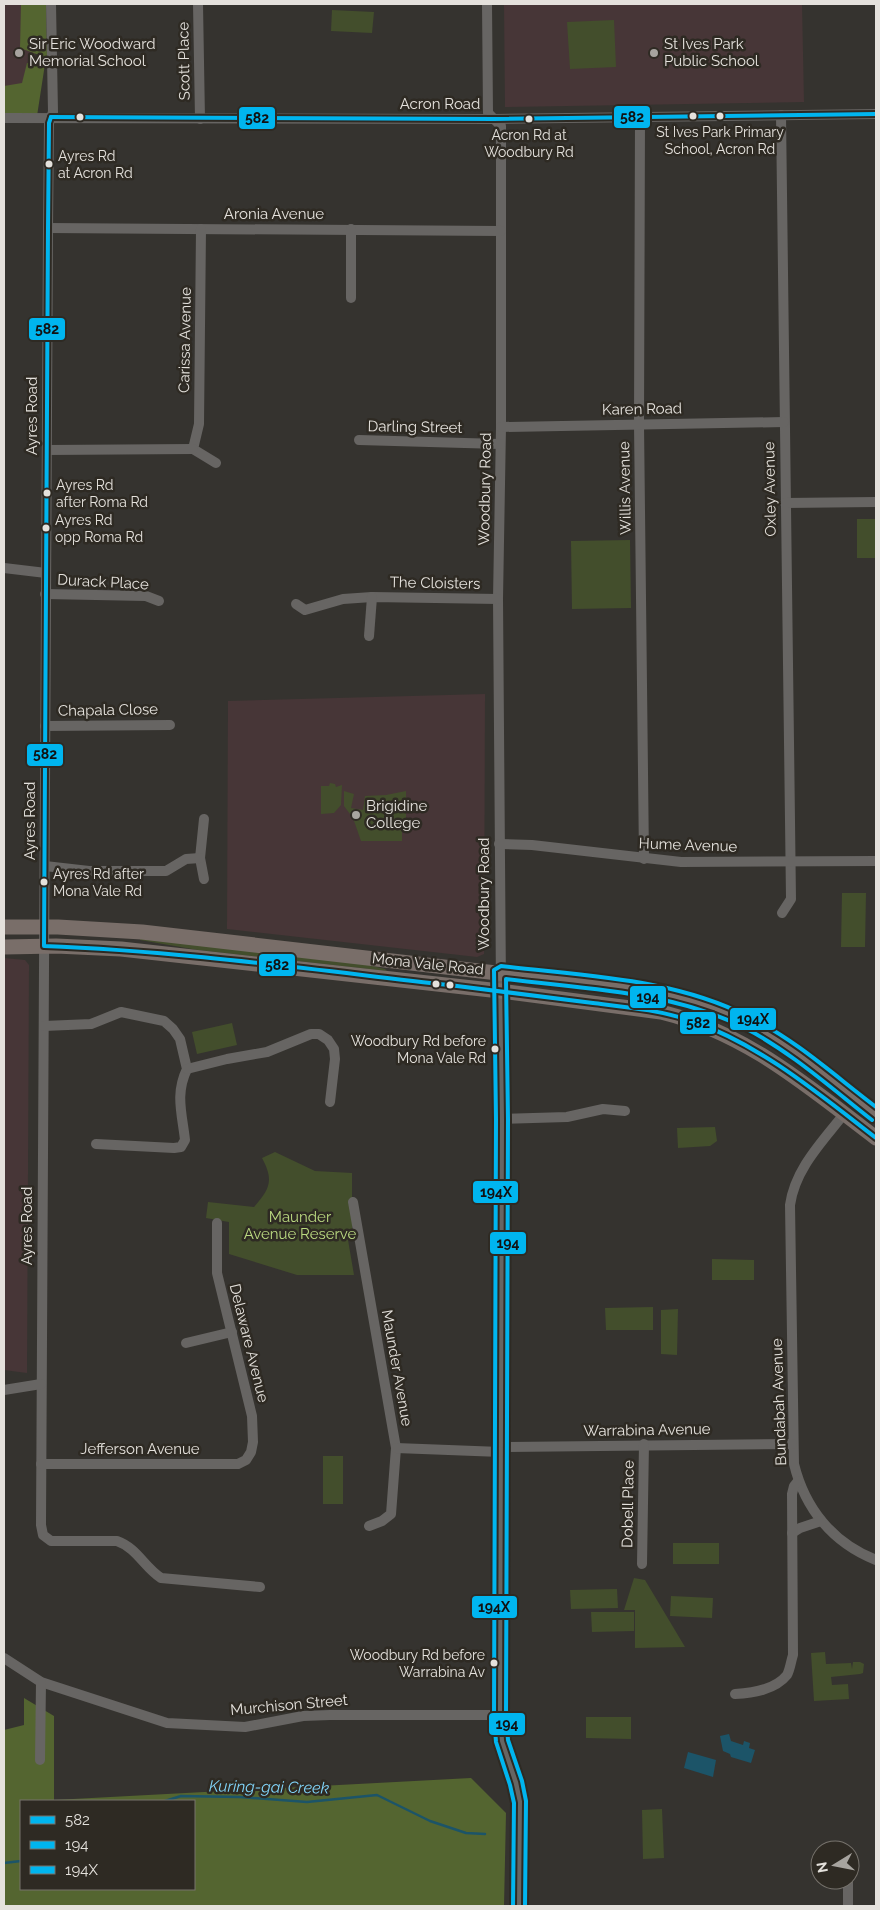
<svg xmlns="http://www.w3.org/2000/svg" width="880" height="1910" viewBox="0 0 880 1910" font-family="Raleway,sans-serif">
<rect width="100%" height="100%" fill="#35332f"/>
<!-- education -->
<g fill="#473637">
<path d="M4 4H34L35 96 4 105Z"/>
<path d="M504 4H802L804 102 505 107Z"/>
<path d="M485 694 484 954 477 957 227 929 228 701Z"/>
<path d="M4 958 25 960 29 965 27 1373 4 1370Z"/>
</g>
<!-- green -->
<g fill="#434e2c">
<path d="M332 10 374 12 372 33 331 31Z"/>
<path d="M614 20 616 67 570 69 567 22Z"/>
<rect x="857" y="519" width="18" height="39"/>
<path d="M630 540 631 608 572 609 571 541Z"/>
<path d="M330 783 335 784 336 787 342 785 341 805 334 813 321 814V786H329Z"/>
<path d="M344 791 354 794 351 808 363 810 365 796 386 795 406 791V820H402V841H361L353 818 344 806Z"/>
<path d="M842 893H866L865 947H841Z"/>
<path d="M140 938 368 965 385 969 387 971 198 950 140 940Z"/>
<path d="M232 1023 237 1045 197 1054 192 1032Z"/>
<path d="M715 1127 717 1141 710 1146 678 1148 677 1128Z"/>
<path d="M275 1152 315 1171 352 1173V1234H347L354 1275H297L229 1254V1222L206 1218 208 1202 254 1207C270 1189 274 1180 262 1158Z"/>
<path d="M712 1259 754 1260V1280H712Z"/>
<path d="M653 1307V1330H606L605 1308Z"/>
<path d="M678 1309 677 1355 661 1354V1310Z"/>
<rect x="323" y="1456" width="20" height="48"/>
<rect x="673" y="1543" width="46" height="21"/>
<path d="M634 1578 645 1580 685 1647 635 1648V1610H624Z"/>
<path d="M617 1589 618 1608 571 1609 570 1590Z"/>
<path d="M671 1596 713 1598 712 1618 670 1616Z"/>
<path d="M591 1612H634V1631L592 1632Z"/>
<path d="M825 1652 826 1664 851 1663 852 1669 853 1662H860L864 1664 863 1673 860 1674 831 1677 832 1685 848 1684 849 1699 814 1701 811 1653Z"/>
<path d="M586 1717H631V1739L586 1738Z"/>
<path d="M662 1809 664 1858 643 1859 642 1810Z"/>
</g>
<!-- forest -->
<g fill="#546530" fill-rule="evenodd">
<path d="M21 4H46L47 58 20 48Z"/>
<path d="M27 63 45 64 37 116 4 115V86L22 83Z"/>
<path d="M24 1698 54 1716V1800L471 1778 506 1813 504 1906H4V1730L24 1725ZM21 1801H194V1889H21Z"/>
</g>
<!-- water -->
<g fill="#1c5468">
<path d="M729 1734 731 1741 743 1745 744 1741 750 1743 749 1748 755 1750 751 1763 731 1757 730 1754 723 1751 720 1736Z"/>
<path d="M688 1752 716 1760 713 1777 684 1768Z"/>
</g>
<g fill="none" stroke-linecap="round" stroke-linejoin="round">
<!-- stream -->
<g stroke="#1c5468" stroke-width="2.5">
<path d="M165 1801 181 1796 240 1797 307 1802 377 1795 430 1821 466 1833 485 1834"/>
<path d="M4 1863 21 1861"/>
</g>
<!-- minor -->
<g stroke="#676563" stroke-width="10">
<path d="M51 4 53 112 49 123 48 228 41 1525 43 1535 51 1541H117C137 1548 144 1567 161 1578L260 1587"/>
<path d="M198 4 200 119"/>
<path d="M487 4 488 113 501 126V427L498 599 502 1119 500 1715 502 1741 516 1783 520 1802 519 1906"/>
<path d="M781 115 791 899 782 913"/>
<path d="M640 117 639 424 644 859"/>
<path d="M4 118 494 119 876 114"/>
<path d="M48 228 501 231"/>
<path d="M201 229 199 424 193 449 216 463"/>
<path d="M351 229V298"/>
<path d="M501 427 784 422"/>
<path d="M359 440 500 444"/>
<path d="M47 450 193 449"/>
<path d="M785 503 876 502"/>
<path d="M4 568 46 573"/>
<path d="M45 594 146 596 159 601"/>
<path d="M296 604 305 610 343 599 372 597 498 599"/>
<path d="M369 636 372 597"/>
<path d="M45 726 170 725"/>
<path d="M204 819 200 858 204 879"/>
<path d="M499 844 532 845 681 862 876 861"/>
<path d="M45 866 89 871H166L186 859 200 858"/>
<path d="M44 1026 91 1024 121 1012 164 1021 173 1029 180 1039 187 1069C175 1094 182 1113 185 1140L181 1147 174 1148 96 1144"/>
<path d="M187 1069 227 1059 267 1052 311 1034H319L328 1040 334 1049 335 1059 330 1102"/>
<path d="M844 1114C822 1142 795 1169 790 1205L794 1464C805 1509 833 1543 876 1560"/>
<path d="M502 1119 567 1117 603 1109 625 1111"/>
<path d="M353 1202 396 1448 391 1514 382 1521 369 1526"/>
<path d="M186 1343 232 1332"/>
<path d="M4 1390 41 1384"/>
<path d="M501 1447 792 1444"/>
<path d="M396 1448 501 1452"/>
<path d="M41 1464H238L246 1460 251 1452 253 1442 252 1416 217 1273V1223"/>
<path d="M792 1533 800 1528 821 1521"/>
<path d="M642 1564 644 1444"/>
<path d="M4 1658 41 1682 167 1723 245 1727 303 1716 330 1715H500"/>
<path d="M735 1694C753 1693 775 1690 787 1675 790 1670 791 1661 793 1655L792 1494 794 1486 798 1481"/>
<path d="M40 1760 41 1682"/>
<path d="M848 1880V1906"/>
</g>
<!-- highway -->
<g stroke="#796e69" stroke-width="15">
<path d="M4 927H58L142 932 653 991C698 1000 744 1017 783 1043 816 1064 845 1092 876 1115"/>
<path d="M4 947 56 946 121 949 500 991 661 1012C747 1033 807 1086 876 1138"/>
</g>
<!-- bus-1 casing -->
<g stroke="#2e2a23" stroke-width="8">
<g id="bus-1">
<path d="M51 117 49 123 48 228 44 946C180 951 315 970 449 985 497 991 545 997 593 1003 626 1007 660 1010 692 1021 761 1045 819 1094 876 1138"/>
<path d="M51 117 494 119 876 114"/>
</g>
</g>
<!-- bus-2 casing -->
<g stroke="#2e2a23" stroke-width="8">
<path id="bus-2" d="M525 1906 526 1801 522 1781 508 1740 506 1715 508 1119 506 979C586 989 670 991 743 1027 790 1051 831 1088 872 1120"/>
</g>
<!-- bus-3 casing -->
<g stroke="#2e2a23" stroke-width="8">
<path id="bus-3" d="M513 1906 514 1803 510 1785 496 1742 494 1715 496 1119 494 970 501 966C583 976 674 978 749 1017 796 1040 835 1076 876 1107"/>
</g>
<!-- bus-1 -->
<use href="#bus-1" stroke="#00b5ef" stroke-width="4"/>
<!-- bus-2 -->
<use href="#bus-2" stroke="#00b5ef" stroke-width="4"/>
<!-- bus-3 -->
<use href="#bus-3" stroke="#00b5ef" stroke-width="4"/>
</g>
<!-- markers -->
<g fill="#a7a49f" stroke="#2e2a23" stroke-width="2">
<circle cx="19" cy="53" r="5"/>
<circle cx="654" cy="53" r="5"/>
<circle cx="356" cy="815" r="5"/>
</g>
<g fill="#e4e1dc" stroke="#2e2a23" stroke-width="2">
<circle cx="693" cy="116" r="4.5"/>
<circle cx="720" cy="116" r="4.5"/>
<circle cx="80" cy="117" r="4.5"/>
<circle cx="529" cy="119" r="4.5"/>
<circle cx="49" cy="164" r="4.5"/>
<circle cx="47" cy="493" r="4.5"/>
<circle cx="46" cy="528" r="4.5"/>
<circle cx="44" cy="882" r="4.5"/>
<circle cx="436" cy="984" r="4.5"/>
<circle cx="450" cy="985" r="4.5"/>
<circle cx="495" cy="1049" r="4.5"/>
<circle cx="494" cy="1663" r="4.5"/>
</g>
<g text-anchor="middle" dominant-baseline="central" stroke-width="5" stroke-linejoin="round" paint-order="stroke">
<!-- bus labels -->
<g font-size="14" fill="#e4e1dc" stroke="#2e2a23" text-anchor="start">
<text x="720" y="132" text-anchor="middle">St Ives Park Primary<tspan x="720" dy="17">School, Acron Rd</tspan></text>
<text x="529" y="135" text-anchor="middle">Acron Rd at<tspan x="529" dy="17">Woodbury Rd</tspan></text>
<text x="58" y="156">Ayres Rd<tspan x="58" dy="17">at Acron Rd</tspan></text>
<text x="56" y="485">Ayres Rd<tspan x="56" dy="17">after Roma Rd</tspan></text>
<text x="55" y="520">Ayres Rd<tspan x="55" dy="17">opp Roma Rd</tspan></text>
<text x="53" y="874">Ayres Rd after<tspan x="53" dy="17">Mona Vale Rd</tspan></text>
<text x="486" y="1041" text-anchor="end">Woodbury Rd before<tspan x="486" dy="17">Mona Vale Rd</tspan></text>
<text x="485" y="1655" text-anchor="end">Woodbury Rd before<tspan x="485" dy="17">Warrabina Av</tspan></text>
</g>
<!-- poi labels -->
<g font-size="15" fill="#e4e1dc" stroke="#2e2a23" text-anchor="start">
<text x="29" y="44">Sir Eric Woodward<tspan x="29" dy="17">Memorial School</tspan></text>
<text x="664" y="44">St Ives Park<tspan x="664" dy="17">Public School</tspan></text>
<text x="366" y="806">Brigidine<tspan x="366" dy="17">College</tspan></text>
</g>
<!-- street labels -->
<g font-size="15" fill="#e4e1dc" stroke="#2e2a23">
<text transform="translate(184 61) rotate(-91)">Scott Place</text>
<text x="440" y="104">Acron Road</text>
<text x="274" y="214">Aronia Avenue</text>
<text transform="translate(185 340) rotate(-89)">Carissa Avenue</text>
<text transform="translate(642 409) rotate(-1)">Karen Road</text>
<text transform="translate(32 416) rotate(-90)">Ayres Road</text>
<text transform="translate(415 427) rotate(1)">Darling Street</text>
<text transform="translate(625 488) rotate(-91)">Willis Avenue</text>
<text transform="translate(485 489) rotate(-89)">Woodbury Road</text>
<text transform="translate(770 489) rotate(-91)">Oxley Avenue</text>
<text transform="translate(103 582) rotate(3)">Durack Place</text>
<text transform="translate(435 583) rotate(1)">The Cloisters</text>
<text transform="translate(108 710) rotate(-1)">Chapala Close</text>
<text transform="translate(30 821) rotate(-90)">Ayres Road</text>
<text transform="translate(688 845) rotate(2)">Hume Avenue</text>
<text transform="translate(484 894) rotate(-90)">Woodbury Road</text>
<text transform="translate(428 964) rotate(6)">Mona Vale Road</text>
<text transform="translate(27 1226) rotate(-90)">Ayres Road</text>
<text transform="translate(249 1343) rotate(76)">Delaware Avenue</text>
<text transform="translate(397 1368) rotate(80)">Maunder Avenue</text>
<text transform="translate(779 1402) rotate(-92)">Bundabah Avenue</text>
<text transform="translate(647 1430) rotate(-1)">Warrabina Avenue</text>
<text x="140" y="1449">Jefferson Avenue</text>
<text transform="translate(628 1504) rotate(-89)">Dobell Place</text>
<text transform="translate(289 1705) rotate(-5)">Murchison Street</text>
</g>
<!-- park labels -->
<g font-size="15" fill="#bad980" stroke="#2e2a23">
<text x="300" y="1217">Maunder<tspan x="300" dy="17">Avenue Reserve</tspan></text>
</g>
<!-- water labels -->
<g font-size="16" font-style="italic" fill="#81d4f9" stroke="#2e2a23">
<text transform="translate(269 1787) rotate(1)">Kuring-gai Creek</text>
</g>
</g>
<g stroke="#2e2a23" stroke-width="2">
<rect x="613" y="105" width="38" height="24" rx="5" fill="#00b5ef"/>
<rect x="238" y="106" width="38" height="24" rx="5" fill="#00b5ef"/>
<rect x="28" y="317" width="38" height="24" rx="5" fill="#00b5ef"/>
<rect x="26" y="743" width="38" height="24" rx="5" fill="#00b5ef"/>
<rect x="258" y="953" width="38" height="24" rx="5" fill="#00b5ef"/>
<rect x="629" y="985" width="38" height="24" rx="5" fill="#00b5ef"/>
<rect x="729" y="1007" width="48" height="24" rx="5" fill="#00b5ef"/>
<rect x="679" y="1011" width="38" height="24" rx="5" fill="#00b5ef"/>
<rect x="472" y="1180" width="47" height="24" rx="5" fill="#00b5ef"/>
<rect x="489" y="1231" width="38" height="24" rx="5" fill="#00b5ef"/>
<rect x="471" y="1595" width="47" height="24" rx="5" fill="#00b5ef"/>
<rect x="488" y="1712" width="38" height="24" rx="5" fill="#00b5ef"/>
</g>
<g font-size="14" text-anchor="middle" font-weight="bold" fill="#111">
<text x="632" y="122">582</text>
<text x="257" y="123">582</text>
<text x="47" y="334">582</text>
<text x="45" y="759">582</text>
<text x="277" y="970">582</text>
<text x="648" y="1002">194</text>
<text x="753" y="1024">194X</text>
<text x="698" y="1028">582</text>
<text x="496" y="1197">194X</text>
<text x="508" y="1248">194</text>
<text x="494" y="1612">194X</text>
<text x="507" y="1729">194</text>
</g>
<!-- border -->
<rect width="880" height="1910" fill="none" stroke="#e4e1dc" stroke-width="10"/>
<!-- legend -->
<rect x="20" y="1800" width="175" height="90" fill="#2e2a23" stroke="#77736d"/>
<rect x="30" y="1816" width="25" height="8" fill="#00b5ef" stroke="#77736d"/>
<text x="65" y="1825" font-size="15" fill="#e4e1dc">582</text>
<rect x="30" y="1841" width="25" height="8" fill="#00b5ef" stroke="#77736d"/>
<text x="65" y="1850" font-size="15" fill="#e4e1dc">194</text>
<rect x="30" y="1866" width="25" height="8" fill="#00b5ef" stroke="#77736d"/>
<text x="65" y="1875" font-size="15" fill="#e4e1dc">194X</text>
<!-- north arrow -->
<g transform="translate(835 1865) rotate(260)"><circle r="24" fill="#2e2a23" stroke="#77736d"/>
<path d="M0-4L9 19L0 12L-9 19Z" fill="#a7a49f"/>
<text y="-8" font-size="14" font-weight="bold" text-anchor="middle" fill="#e4e1dc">N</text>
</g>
</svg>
